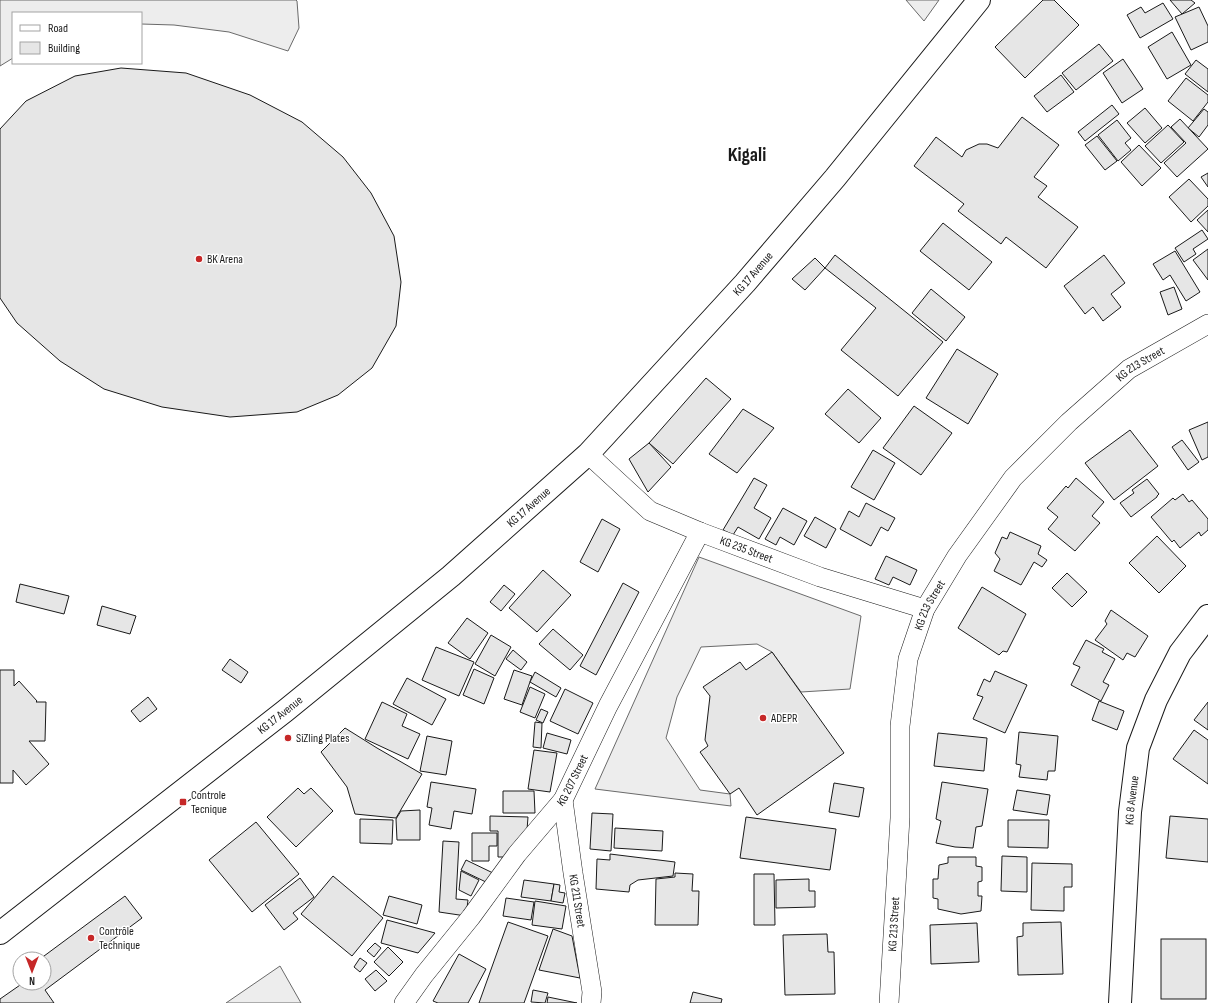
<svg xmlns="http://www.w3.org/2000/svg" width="1208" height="1003" viewBox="0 0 1208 1003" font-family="'Sofia Sans Condensed',sans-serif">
<rect width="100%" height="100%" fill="#fff"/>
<!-- parking -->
<g fill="#ededed" stroke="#6a6a6a">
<path d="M0 0H296L297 1 299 28 288 51 229 32 174 25 141 24V13H13V58L0 66Z"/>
<path d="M906 0H939L924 21Z"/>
<path d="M699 557 861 616 850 689 801 692 772 652 757 644 701 647 677 697 666 738 700 790 730 794 731 806 595 789Z"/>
<path d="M280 966 301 1003H226Z"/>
</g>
<!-- building -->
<g fill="#e6e6e6" stroke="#1a1a1a">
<path d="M1043 0H1054L1079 25 1025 78 995 47Z"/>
<path d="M1170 0H1191L1195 3 1182 14Z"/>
<path d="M1163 3 1173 19 1140 38 1127 15 1141 7 1145 13Z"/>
<path d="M1199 7 1208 26V42L1191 50 1175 17Z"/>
<path d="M1172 32 1191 65 1167 79 1148 47Z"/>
<path d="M1099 44 1113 61 1076 90 1062 73Z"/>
<path d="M1123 59 1143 89 1122 103 1103 73Z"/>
<path d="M1196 60 1208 69V92L1185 74Z"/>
<path d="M121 68 186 73 250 95 302 122 343 157 371 193 394 236 401 282 396 326 372 368 338 395 297 412 230 417 162 407 104 389 60 361 17 323 0 298V129L26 101 75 76Z"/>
<path d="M1061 75 1074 92 1047 112 1034 96Z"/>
<path d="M1186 78 1208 95V102L1193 121 1168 101Z"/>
<path d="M1112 105 1119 114 1085 141 1078 132Z"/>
<path d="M1145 108 1162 128 1145 143 1127 123Z"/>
<path d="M1204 109 1208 112V125L1199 137 1188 128Z"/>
<path d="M1022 117 1059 145 1034 177 1047 186 1038 197 1078 227 1046 268 1006 237 1001 244 958 211 964 204 914 166 936 137 962 157 966 150 979 144H987L998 148Z"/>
<path d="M1180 119 1208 149 1177 177 1164 163 1186 143 1171 127Z"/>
<path d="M1117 120 1131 138 1125 143 1131 150 1118 161 1098 135Z"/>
<path d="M1168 125 1184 142 1161 163 1145 146Z"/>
<path d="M1097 136 1117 161 1105 170 1085 145Z"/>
<path d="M1139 145 1161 168 1142 186 1121 162Z"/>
<path d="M1208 173V187L1201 177Z"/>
<path d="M1189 179 1208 199V206L1191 222 1169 197Z"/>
<path d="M1208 210V232L1197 220Z"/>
<path d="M943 223 992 262 969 290 920 251Z"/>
<path d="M1202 230 1208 239 1193 249 1196 254 1184 262 1175 248Z"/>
<path d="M1208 249V280L1193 260Z"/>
<path d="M1175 251 1200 292 1186 301 1170 275 1163 280 1153 264Z"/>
<path d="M835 255 943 342 898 396 841 350 876 308 825 268Z"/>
<path d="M1104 255 1125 283 1111 294 1121 307 1103 321 1093 307 1085 314 1064 286Z"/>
<path d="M815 258 825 268 805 290 792 279Z"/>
<path d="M1174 287 1182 309 1168 315 1160 292Z"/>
<path d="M931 289 965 317 946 341 912 313Z"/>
<path d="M957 349 998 374 968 424 926 398Z"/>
<path d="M706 378 731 399 673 464 649 443Z"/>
<path d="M848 389 881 418 859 443 825 414Z"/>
<path d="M914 406 952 433 921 475 883 448Z"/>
<path d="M743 409 774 428 737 473 709 454Z"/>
<path d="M1208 422V457L1202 460 1189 430Z"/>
<path d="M1130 430 1158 466 1114 500 1085 463Z"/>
<path d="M1182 440 1199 462 1188 470 1172 447Z"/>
<path d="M649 443 671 467 648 492 629 459Z"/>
<path d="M873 450 895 463 874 500 851 487Z"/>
<path d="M754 478 767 485 754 508 771 518 759 539 738 527 733 535 723 530Z"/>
<path d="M1076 478 1104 502 1092 516 1100 523 1075 551 1048 529 1058 517 1047 508 1066 486 1068 488Z"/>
<path d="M1147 479 1159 494 1157 496V497L1131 517 1120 503 1134 493 1132 490Z"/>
<path d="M1183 494 1189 502 1192 500 1208 519V530L1201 536 1199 532 1180 548 1174 540 1172 542 1151 517 1173 498 1175 500Z"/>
<path d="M866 503 895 518 888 531 881 527 871 546 840 529 849 511 859 517Z"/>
<path d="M783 508 807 521 794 545 780 537 776 545 765 539Z"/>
<path d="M815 517 836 529 826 548 804 536Z"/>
<path d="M602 519 620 529 598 572 580 562Z"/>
<path d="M1010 532 1041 546 1038 554 1047 560 1042 567 1034 562 1021 585 994 571 1000 559 995 553 1002 537 1007 539Z"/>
<path d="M1157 536 1186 566 1159 593 1129 563Z"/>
<path d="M886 556 917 570 910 585 893 577 889 585 875 579Z"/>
<path d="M543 570 571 595 537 632 509 608Z"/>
<path d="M1067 573 1087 592 1072 607 1052 588Z"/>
<path d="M623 583 639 592 596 675 580 666Z"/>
<path d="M20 584 69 596 64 614 16 602Z"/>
<path d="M504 585 515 594 501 611 490 602Z"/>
<path d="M982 587 1026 614 1007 652 1003 651 999 655 958 628Z"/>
<path d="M102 606 136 616 130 634 97 625Z"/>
<path d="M1111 610 1148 636 1135 657 1127 653 1123 660 1095 640 1107 624 1105 621Z"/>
<path d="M467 618 488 633 470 659 448 643Z"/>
<path d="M553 629 583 655 570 670 539 644Z"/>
<path d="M491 635 511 647 495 676 475 664Z"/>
<path d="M1086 640 1104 649 1102 652 1115 659 1103 682 1109 685 1101 701 1071 685 1080 667 1073 664Z"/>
<path d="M436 647 474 662 459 696 422 680Z"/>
<path d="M513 650 527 662 521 670 506 659Z"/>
<path d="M772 652 844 753 757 815 739 788 730 794 700 752 708 746 705 740 710 696 703 687 740 662 746 670Z"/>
<path d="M230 659 248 672 241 683 222 670Z"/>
<path d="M474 669 494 678 484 704 463 695Z"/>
<path d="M0 670H14V686L19 681 37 701 36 702H46L45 741H29L49 764 26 785 13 770V783H0Z"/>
<path d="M514 670 532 676 522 705 504 699Z"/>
<path d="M995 671 1027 685 1005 733 973 719 983 697 977 695 984 679 990 682Z"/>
<path d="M535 672 561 688 556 697 530 682Z"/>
<path d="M407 678 446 699 432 725 393 704Z"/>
<path d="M530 687 545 694 535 718 520 712Z"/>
<path d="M565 689 593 703 578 734 550 721Z"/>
<path d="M148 697 157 709 140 722 131 711Z"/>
<path d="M1099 701 1124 711 1117 730 1092 720Z"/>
<path d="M382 702 407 714 402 726 420 734 408 759 365 739Z"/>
<path d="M1208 702V730L1194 720Z"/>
<path d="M541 709 548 712 543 723 536 720Z"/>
<path d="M535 722 542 723 541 748 533 747Z"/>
<path d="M345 728 377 748 422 774 396 818 355 814 347 787 321 752Z"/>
<path d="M1194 730 1208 740V784L1173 759Z"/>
<path d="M1019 732 1058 736 1055 771H1048L1047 780 1019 777 1021 765 1016 764Z"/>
<path d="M547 733 571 740 567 754 543 748Z"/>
<path d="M938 733 987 738 984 771 934 766Z"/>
<path d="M427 736 452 741 446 775 420 771Z"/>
<path d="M534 750 557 753 550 792 528 789Z"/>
<path d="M431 782 476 789 472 814 454 811 451 829 429 825 432 808 427 807Z"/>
<path d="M942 782 988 789 982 826 976 827 973 848 955 847 936 843 941 821 936 819Z"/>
<path d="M834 783 864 788 859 817 829 812Z"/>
<path d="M298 788 304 794 311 788 333 811 296 847 267 817Z"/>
<path d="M1017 790 1050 795 1047 815 1013 810Z"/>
<path d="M503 791H534L535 813H503Z"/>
<path d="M420 810V840H397L396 819 401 811Z"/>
<path d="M592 813 613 814 611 851 590 849Z"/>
<path d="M490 816 528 817 527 830 512 857H498V831H490Z"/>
<path d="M1170 816 1208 819V862L1166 858Z"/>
<path d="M746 817 836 829 830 870 740 858Z"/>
<path d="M360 819 393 820 392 844 360 843Z"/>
<path d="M1008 820H1049L1048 848 1008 847Z"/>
<path d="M256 822 299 874 252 912 209 860Z"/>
<path d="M615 828 663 831 662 851 614 848Z"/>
<path d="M472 833H497V846H489V861H472Z"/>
<path d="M443 841 459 842 456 899 468 900 466 916 439 912Z"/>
<path d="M610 854 675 862 673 876 638 880 630 885 629 892 596 889 597 859 610 860Z"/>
<path d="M1002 856 1027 857V892L1001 891Z"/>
<path d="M948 857H976V866L982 867V881L978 882V896H982L981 911 961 914 938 909V899L933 898V879H938L939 865 948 863Z"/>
<path d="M466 860 493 873 488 883 461 870Z"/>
<path d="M1032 863 1072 864V887H1064V911L1031 910Z"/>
<path d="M461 871 479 880 471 896 459 890Z"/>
<path d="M675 873 693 874 692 891H699L698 925H655L656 879 675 877Z"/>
<path d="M754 874H774L775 925H754Z"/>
<path d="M333 876 383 918 352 956 301 914Z"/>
<path d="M300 878 314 897 293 913 298 919 284 930 265 905Z"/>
<path d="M809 879V891H815V907L776 908V880Z"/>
<path d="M524 880 554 884 551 901 521 897Z"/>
<path d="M554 884 560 885 559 892 565 893 563 903 551 901Z"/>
<path d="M125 896 142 918 45 990 54 1003H0V999L23 983H44V959H40Z"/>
<path d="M389 896 422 905 417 924 383 915Z"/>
<path d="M506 898 534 902 531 920 503 916Z"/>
<path d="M535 901 566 906 562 929 532 925Z"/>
<path d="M387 920 435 933 418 953 381 943Z"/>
<path d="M508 922 548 936 524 1003H479Z"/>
<path d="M1061 922 1063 974 1018 975 1017 937 1023 936V923Z"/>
<path d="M977 923 979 962 931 964 930 925Z"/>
<path d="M553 929 572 936 580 978 539 970Z"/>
<path d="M827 934 828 952H834L835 994 785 995 783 935Z"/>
<rect x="1161" y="939" width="45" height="60"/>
<path d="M375 943 381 948 374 957 367 951Z"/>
<path d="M388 947 403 962 389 976 374 962Z"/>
<path d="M459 954 486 969 468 1003H438L433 1001Z"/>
<path d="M360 958 367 963 360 972 354 967Z"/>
<path d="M376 970 387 981 375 991 365 979Z"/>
<path d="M533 990 548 993 545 1003 531 1002Z"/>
<path d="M693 992 722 999 721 1003H690Z"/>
<path d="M548 997 577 1003H547Z"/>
</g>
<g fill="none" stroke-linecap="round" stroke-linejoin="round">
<!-- minor casing -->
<g stroke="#1a1a1a" stroke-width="20">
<g id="minor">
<path id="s1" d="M588 454 650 511 700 532 820 577 925 609"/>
<path id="s2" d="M563 800 573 873 592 992 591 1003"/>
<path id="s3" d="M404 1003 424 975 471 917 517 854 563 800 608 706 700 532"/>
<path id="s4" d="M889 1003 900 818V726L908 659 925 609 957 556 1013 478 1069 422 1129 369 1208 324"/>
</g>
</g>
<!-- tertiary casing -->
<g stroke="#1a1a1a" stroke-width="24">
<g id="tertiary">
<path id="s5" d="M0 933 285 711 451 576 588 454 745 283 835 178 979 0"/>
<path id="s6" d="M1120 1003 1130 812 1138 748 1156 700 1180 653 1208 616"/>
</g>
</g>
<!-- minor -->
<use href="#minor" stroke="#fff" stroke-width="19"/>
<!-- tertiary -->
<use href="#tertiary" stroke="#fff" stroke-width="22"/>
</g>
<!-- markers -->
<g fill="#c62828" stroke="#fff" stroke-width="1.5">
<circle cx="199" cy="259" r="4"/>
<circle cx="763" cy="718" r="4"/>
<circle cx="288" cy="738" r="4"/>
<rect x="179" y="798" width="8" height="8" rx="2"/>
<circle cx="91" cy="938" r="4"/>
</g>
<g text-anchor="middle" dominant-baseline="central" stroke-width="3" stroke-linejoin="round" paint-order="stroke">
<!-- poi labels -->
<g font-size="12" fill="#1a1a1a" stroke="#fff" text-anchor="start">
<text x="207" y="259">BK Arena</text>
<text x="771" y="718">ADEPR</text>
<text x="296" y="738">SiZling Plates</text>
<text x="191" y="795">Controle<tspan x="191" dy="14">Tecnique</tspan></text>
<text x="99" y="931">Contrôle<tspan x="99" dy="14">Technique</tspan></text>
</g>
<!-- street labels -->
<g font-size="12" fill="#1a1a1a" stroke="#fff">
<text stroke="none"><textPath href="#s5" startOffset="1003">KG 17 Avenue</textPath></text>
<text stroke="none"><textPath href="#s4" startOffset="727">KG 213 Street</textPath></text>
<text stroke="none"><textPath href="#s5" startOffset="679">KG 17 Avenue</textPath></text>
<text stroke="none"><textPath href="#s1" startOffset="188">KG 235 Street</textPath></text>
<text stroke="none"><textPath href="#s4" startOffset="403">KG 213 Street</textPath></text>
<text stroke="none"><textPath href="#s5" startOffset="355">KG 17 Avenue</textPath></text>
<text stroke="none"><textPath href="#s3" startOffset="280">KG 207 Street</textPath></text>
<text stroke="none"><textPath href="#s6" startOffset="203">KG 8 Avenue</textPath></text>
<text stroke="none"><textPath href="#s2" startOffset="102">KG 211 Street</textPath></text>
<text stroke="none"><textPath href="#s4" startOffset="79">KG 213 Street</textPath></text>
</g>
<!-- town labels -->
<g font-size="20" font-weight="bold" fill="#1a1a1a" stroke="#fff">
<text x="747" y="155">Kigali</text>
</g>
</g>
<!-- legend -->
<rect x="12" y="12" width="130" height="52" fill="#ffffff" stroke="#a3a3a3"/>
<rect x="20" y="25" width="20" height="6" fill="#ffffff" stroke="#a3a3a3"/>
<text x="48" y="32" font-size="12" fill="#1a1a1a">Road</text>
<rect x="20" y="42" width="20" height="12" fill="#e6e6e6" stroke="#a3a3a3"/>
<text x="48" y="52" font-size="12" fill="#1a1a1a">Building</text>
<!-- north arrow -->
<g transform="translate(32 971) rotate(180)"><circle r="19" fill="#ffffff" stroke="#a3a3a3"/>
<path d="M0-3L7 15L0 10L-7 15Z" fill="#c62828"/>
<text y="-6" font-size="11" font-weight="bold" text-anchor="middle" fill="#1a1a1a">N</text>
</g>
</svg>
